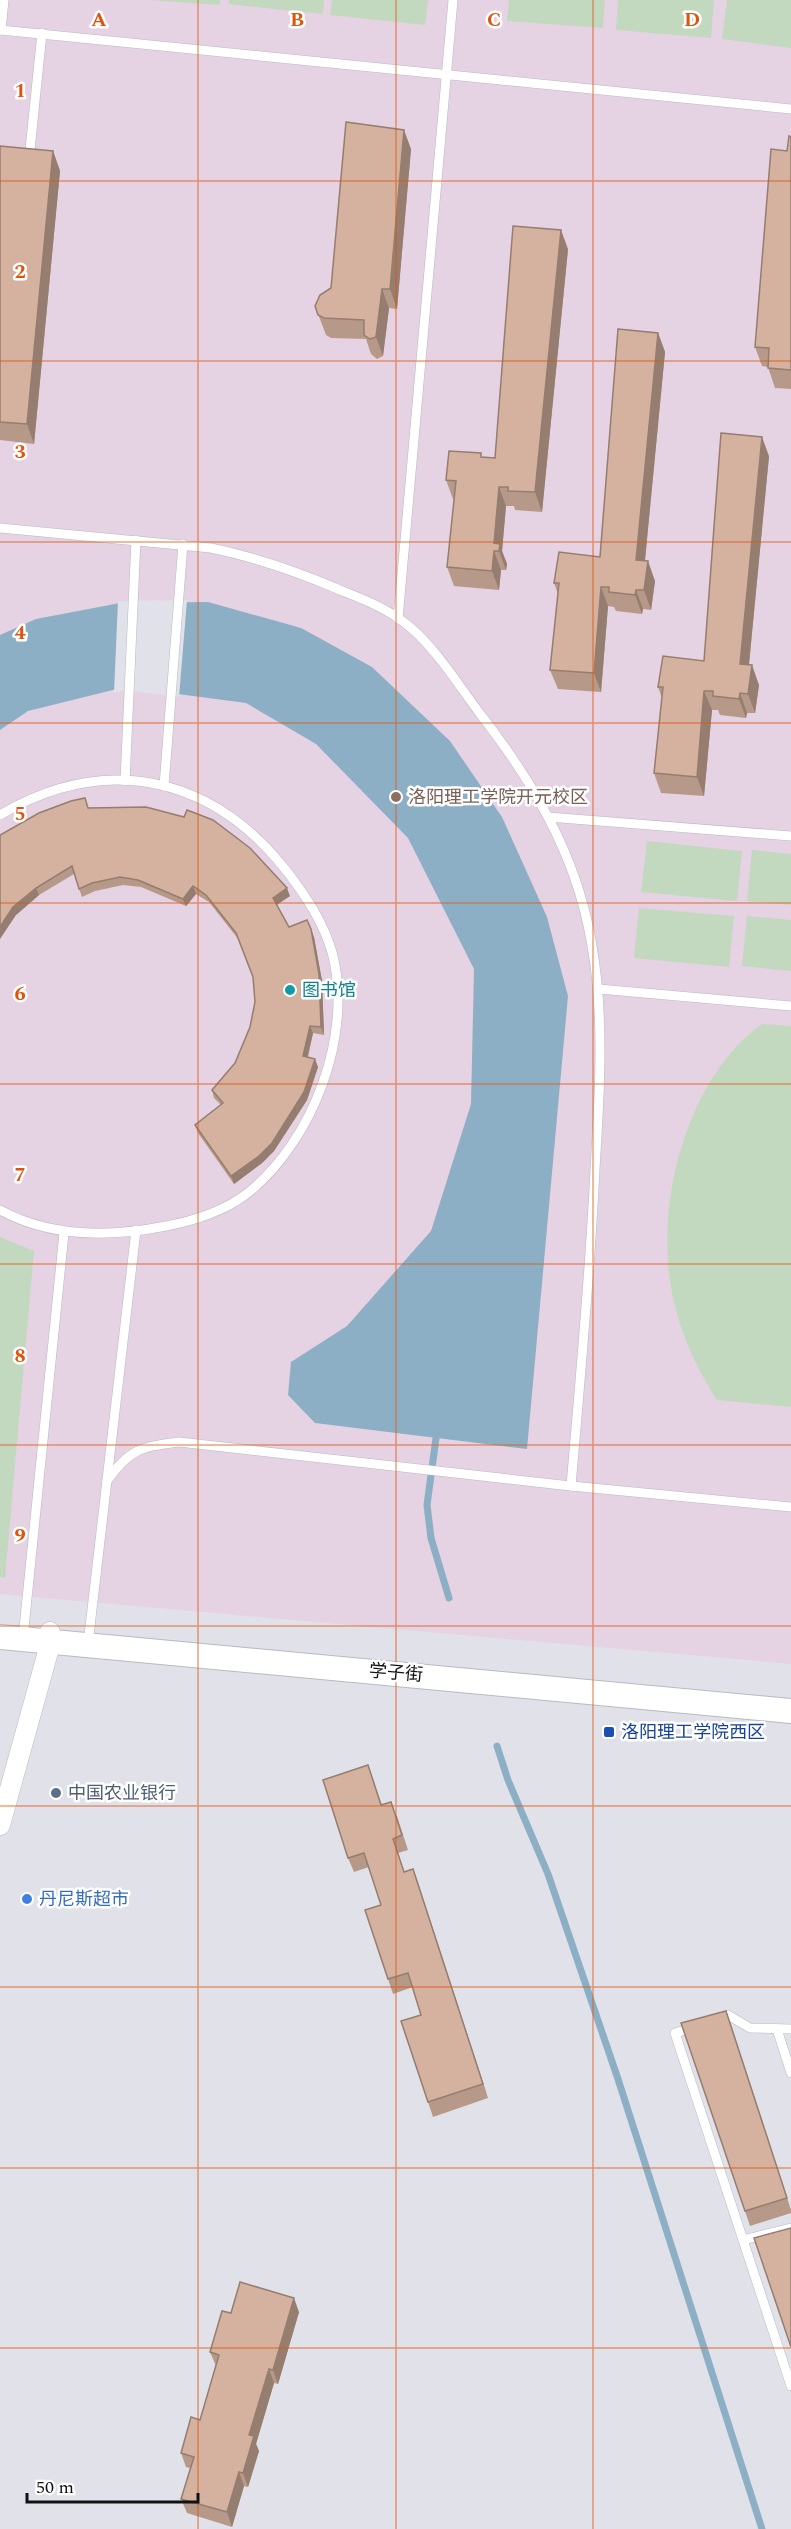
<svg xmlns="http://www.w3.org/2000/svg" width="791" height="2529" viewBox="0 0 791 2529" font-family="Spectral,'Noto Sans SC',serif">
<rect width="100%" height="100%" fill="#e1e2e9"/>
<!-- education -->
<path fill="#e5d2e3" d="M0 0H791V1664L0 1594Z"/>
<!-- green -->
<g fill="#c3d9bf">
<path d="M149 0H220V5Z"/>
<path d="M229 0H324L323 14 228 4Z"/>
<path d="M332 0H428L425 25 330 15Z"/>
<path d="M509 0H605L603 28 507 21Z"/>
<path d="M618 0H714L711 38 616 30Z"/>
<path d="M727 0H791V48L722 39Z"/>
<path d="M647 841 742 851 737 901 641 892Z"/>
<path d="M752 850 791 854V905L747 901Z"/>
<path d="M639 908 734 916 729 967 634 958Z"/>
<path d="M747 916 791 920V971L742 966Z"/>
<path d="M762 1024 791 1026V1407L717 1400C695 1365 678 1329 671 1287 656 1200 687 1078 762 1024Z"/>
<path d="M0 1237 34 1251 5 1578 0 1577Z"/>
</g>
<!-- water -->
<path fill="#8dafc5" d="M208 602 301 628 372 667 450 741 502 817 547 917 568 996 527 1449 315 1423 288 1395 291 1362 347 1326 431 1231 471 1104 474 969 408 838 316 744 246 703 125 687 28 711 0 730V635L36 619 120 603Z"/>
<!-- pier -->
<path fill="#e1e2e9" d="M187 600 179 697 125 690 114 693 118 601Z"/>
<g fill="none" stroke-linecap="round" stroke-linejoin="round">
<!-- stream -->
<g stroke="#8dafc5" stroke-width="7">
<path d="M436 1438 427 1505 431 1538 449 1598"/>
<path d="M497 1746 508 1780 548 1874 618 2079 762 2529"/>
</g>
<!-- service casing -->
<g stroke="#b8bac0" stroke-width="10">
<g id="service">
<path d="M0 30 791 109"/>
<path d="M1 30 4 0"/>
<path d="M29 159 42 33"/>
<path d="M0 528 211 548C255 557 298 572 340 590 365 600 389 609 410 627 438 651 459 686 481 715 520 765 553 817 574 876 608 971 601 1070 595 1169 590 1275 580 1380 571 1486"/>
<path d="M398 619 453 0"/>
<path d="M125 781 136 540"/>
<path d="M164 786 183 544"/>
<path d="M0 815C107 752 214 776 289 874 307 898 323 922 332 952 354 1034 313 1140 249 1192 227 1210 194 1221 166 1226 111 1237 51 1238 0 1210"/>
<path d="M548 817 791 836"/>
<path d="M599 989 791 1006"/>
<path d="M107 1481C129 1449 141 1447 179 1442L571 1486 791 1507"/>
<path d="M23 1638 64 1233"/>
<path d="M88 1644 136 1230"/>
<path d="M717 2019 728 2015 750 2028 791 2029"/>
<path d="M695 2027 675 2033 791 2386"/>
<path d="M777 2029 791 2073"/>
<path d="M743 2240 791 2228"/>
</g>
</g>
<!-- minor casing -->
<g stroke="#b8bac0" stroke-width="21">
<path id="minor" d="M0 1825 51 1641 50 1632"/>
</g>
<!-- tertiary casing -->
<g stroke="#b8bac0" stroke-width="26">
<path id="tertiary" d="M0 1637 791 1711"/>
</g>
<!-- service -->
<use href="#service" stroke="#fff" stroke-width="9"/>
<!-- minor -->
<use href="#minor" stroke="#fff" stroke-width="20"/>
<!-- tertiary -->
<use href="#tertiary" stroke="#fff" stroke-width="24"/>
</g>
<!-- wall -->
<g fill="#b79989">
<path d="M791 137V389L775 388 768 367 762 366 755 347 787 151Z"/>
<path d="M0 146 53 151 60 171 34 444 0 440Z"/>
<path d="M411 149 397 309 389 308 383 356 377 359 371 354 366 339 331 338 326 335 315 306 331 288Z"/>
<path d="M568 249 542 512 515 510 514 506H506L502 551 507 564 506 570H501L499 590 454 586 447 567 454 499H453L446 480 482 457 495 458Z"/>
<path d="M658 333 665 352 645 561 655 581 651 610 643 609 642 614 616 611 614 607 608 606 601 692 558 689 550 670 558 594 554 583 600 557Z"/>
<path d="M769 456 749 665 759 685 755 713H747L746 718 720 715 718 710H712L704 796 661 793 654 773 662 698 658 687 704 661Z"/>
<path d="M89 808 290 896 277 905 289 927 314 937 322 981 324 1035 313 1033 308 1057 318 1067 307 1100 274 1151 262 1163 234 1184 198 1133 195 1125 221 1105 214 1098 212 1090 235 1063 250 1027 255 1002 253 977 239 940 209 902 196 894 186 906 141 887 123 885 95 891 82 897 74 874 39 895 16 915Z"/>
<path d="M368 1765 382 1805 397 1816 408 1850 398 1853 404 1872 413 1869 488 2098 433 2117 428 2102 421 2015 413 1987 393 1994 388 1979 381 1905 369 1867 354 1872 348 1858Z"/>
<path d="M726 2011 791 2210V2213L750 2226 745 2211Z"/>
<path d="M299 2312 278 2384 274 2383 256 2444 259 2451 248 2487 244 2486 232 2527 187 2513 181 2499 190 2468 186 2467 181 2453 200 2420 216 2366 210 2352 231 2313Z"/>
</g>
<!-- shaded-wall -->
<g fill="#957d6f">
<path d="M404 130 411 149 397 309 390 289Z"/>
<path d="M53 151 60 171 34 444 27 424Z"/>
<path d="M561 230 568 249 542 512 535 492Z"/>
<path d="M382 289 389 308 383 356 376 337Z"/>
<path d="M658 333 665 352 643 580 636 560Z"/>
<path d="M762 437 769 456 747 684 740 664Z"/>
<path d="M499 487 506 506 502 551 507 564 506 570 499 551 494 543Z"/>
<path d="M494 551 501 570 499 590 492 571Z"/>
<path d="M648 561 655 581 651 610 644 590Z"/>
<path d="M601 587 608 606 601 692 594 673Z"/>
<path d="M636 590 643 609 642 614 635 595Z"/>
<path d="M752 665 759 685 755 713 748 694Z"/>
<path d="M704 691 712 710 704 796 697 777Z"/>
<path d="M740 693 747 713 746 718 739 699Z"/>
<path d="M193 886 196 894 186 906 183 899Z"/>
<path d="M36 888 39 895 16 915 0 939V927L13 907Z"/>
<path d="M287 888 290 896 276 905 273 898Z"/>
<path d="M311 929 314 937 322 981 324 1035 321 1027Z"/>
<path d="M310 1026 313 1033 306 1063 303 1056Z"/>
<path d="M315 1059 318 1067 307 1100 274 1151 262 1163 234 1184 231 1176Z"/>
<path d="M413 1869 418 1883 488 2098 483 2084Z"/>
<path d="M726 2011 731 2025 791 2210 787 2198Z"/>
<path d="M294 2298 299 2312 278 2384 273 2370Z"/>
<path d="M269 2369 274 2383 256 2444 259 2451 248 2487 243 2473 249 2435Z"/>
<path d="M239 2472 244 2486 232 2527 227 2512Z"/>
</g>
<!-- building -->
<g fill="#d5b29f" stroke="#957d6f" stroke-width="1.5">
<path d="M346 122 404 130 390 289H382L376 337 370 339 364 335V320L324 318 318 315 315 306 320 295 331 288Z"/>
<path d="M789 136 791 137V370L768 368 769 348 755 347 771 149 787 151Z"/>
<path d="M0 146 53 151 27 424 0 422Z"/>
<path d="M513 226 561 230 535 492 508 491V487H499L494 543 500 544 499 551H494L492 571 447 567 456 481 446 480 449 451 481 453V457L495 458Z"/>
<path d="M618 329 658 333 636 560 648 561 644 590H636L635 595 609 592V587H601L594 673 550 670 559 583H554L559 552 600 557Z"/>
<path d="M721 433 762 437 740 664 752 665 748 694 740 693 739 699 713 696V691H704L697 777 654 773 663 687H658L663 656 704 661Z"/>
<path d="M85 798 88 808 146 807 184 817 187 810 213 820 250 848 287 888 273 898 289 927 307 920 311 929 319 974 321 1027 310 1026 303 1056 315 1059 304 1092 272 1143 259 1156 231 1176 195 1125 223 1103 212 1090 235 1063 250 1027 255 1002 253 977 236 933 206 895 193 886 183 899 138 880 120 877 92 883 79 889 72 866 36 888 13 907 0 927V835L39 813 71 801Z"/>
<path d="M368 1765 381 1805 391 1802 402 1835 393 1839 404 1872 413 1869 483 2084 428 2102 401 2021 421 2015 408 1973 388 1979 365 1910 381 1905 364 1853 348 1858 323 1780Z"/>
<path d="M726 2011 787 2198 745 2211 681 2023Z"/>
<path d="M791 2228V2347L754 2238Z"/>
<path d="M240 2282 294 2298 273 2370 269 2369 249 2435 254 2436 243 2473 239 2472 227 2512 181 2499 194 2457 181 2453 191 2417 200 2420 219 2355 210 2352 222 2311 231 2313Z"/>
</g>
<!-- grid -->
<path fill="none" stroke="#dd550c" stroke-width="1.5" stroke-opacity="0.55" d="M198 0V2529M396 0V2529M593 0V2529M0 181H791M0 361H791M0 542H791M0 723H791M0 903H791M0 1084H791M0 1264H791M0 1445H791M0 1626H791M0 1806H791M0 1987H791M0 2168H791M0 2348H791"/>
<!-- markers -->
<circle fill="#8d6e63" stroke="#fff" stroke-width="2" cx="396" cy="797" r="6"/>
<circle fill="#0f9aa8" stroke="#fff" stroke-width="2" cx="290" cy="990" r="6"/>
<rect fill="#1a4fb4" stroke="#fff" stroke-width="2" x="603" y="1726" width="12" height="12" rx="3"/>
<circle fill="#5c6f8a" stroke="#fff" stroke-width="2" cx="56" cy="1793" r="6"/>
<circle fill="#3f7fe0" stroke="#fff" stroke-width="2" cx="27" cy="1899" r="6"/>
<g text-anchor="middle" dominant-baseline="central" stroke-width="5" stroke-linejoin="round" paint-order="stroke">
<!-- education labels -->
<g font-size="18" fill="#785e54" stroke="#fff" text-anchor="start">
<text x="408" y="797">洛阳理工学院开元校区</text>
</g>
<!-- culture labels -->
<g font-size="18" fill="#0d838f" stroke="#fff" text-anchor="start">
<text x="302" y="990">图书馆</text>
</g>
<!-- street labels -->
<g font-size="18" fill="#101113" stroke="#fff">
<text transform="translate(396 1673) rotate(5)">学子街</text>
</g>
<!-- transit labels -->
<g font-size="18" fill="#164399" stroke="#fff" text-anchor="start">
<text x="621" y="1732">洛阳理工学院西区</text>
</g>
<!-- service labels -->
<g font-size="18" fill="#4e5e75" stroke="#fff" text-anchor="start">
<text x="68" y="1793">中国农业银行</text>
</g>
<!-- shop labels -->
<g font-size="18" fill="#366cbe" stroke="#fff" text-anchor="start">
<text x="39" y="1899">丹尼斯超市</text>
</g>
</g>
<g font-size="20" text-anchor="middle" font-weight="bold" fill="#dd550c" stroke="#fff" stroke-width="5" stroke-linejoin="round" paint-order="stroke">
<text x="99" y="26">A</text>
<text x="297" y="26">B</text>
<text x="494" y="26">C</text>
<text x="692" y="26">D</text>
<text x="20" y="97">1</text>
<text x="20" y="278">2</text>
<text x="20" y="458">3</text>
<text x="20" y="639">4</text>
<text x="20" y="820">5</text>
<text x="20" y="1000">6</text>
<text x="20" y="1181">7</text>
<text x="20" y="1362">8</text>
<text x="20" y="1542">9</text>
</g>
<!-- scale -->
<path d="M27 2493v9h171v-9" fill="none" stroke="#101113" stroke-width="3"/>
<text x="36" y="2493" font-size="18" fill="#101113" stroke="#ffffff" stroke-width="4.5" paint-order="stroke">50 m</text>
</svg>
